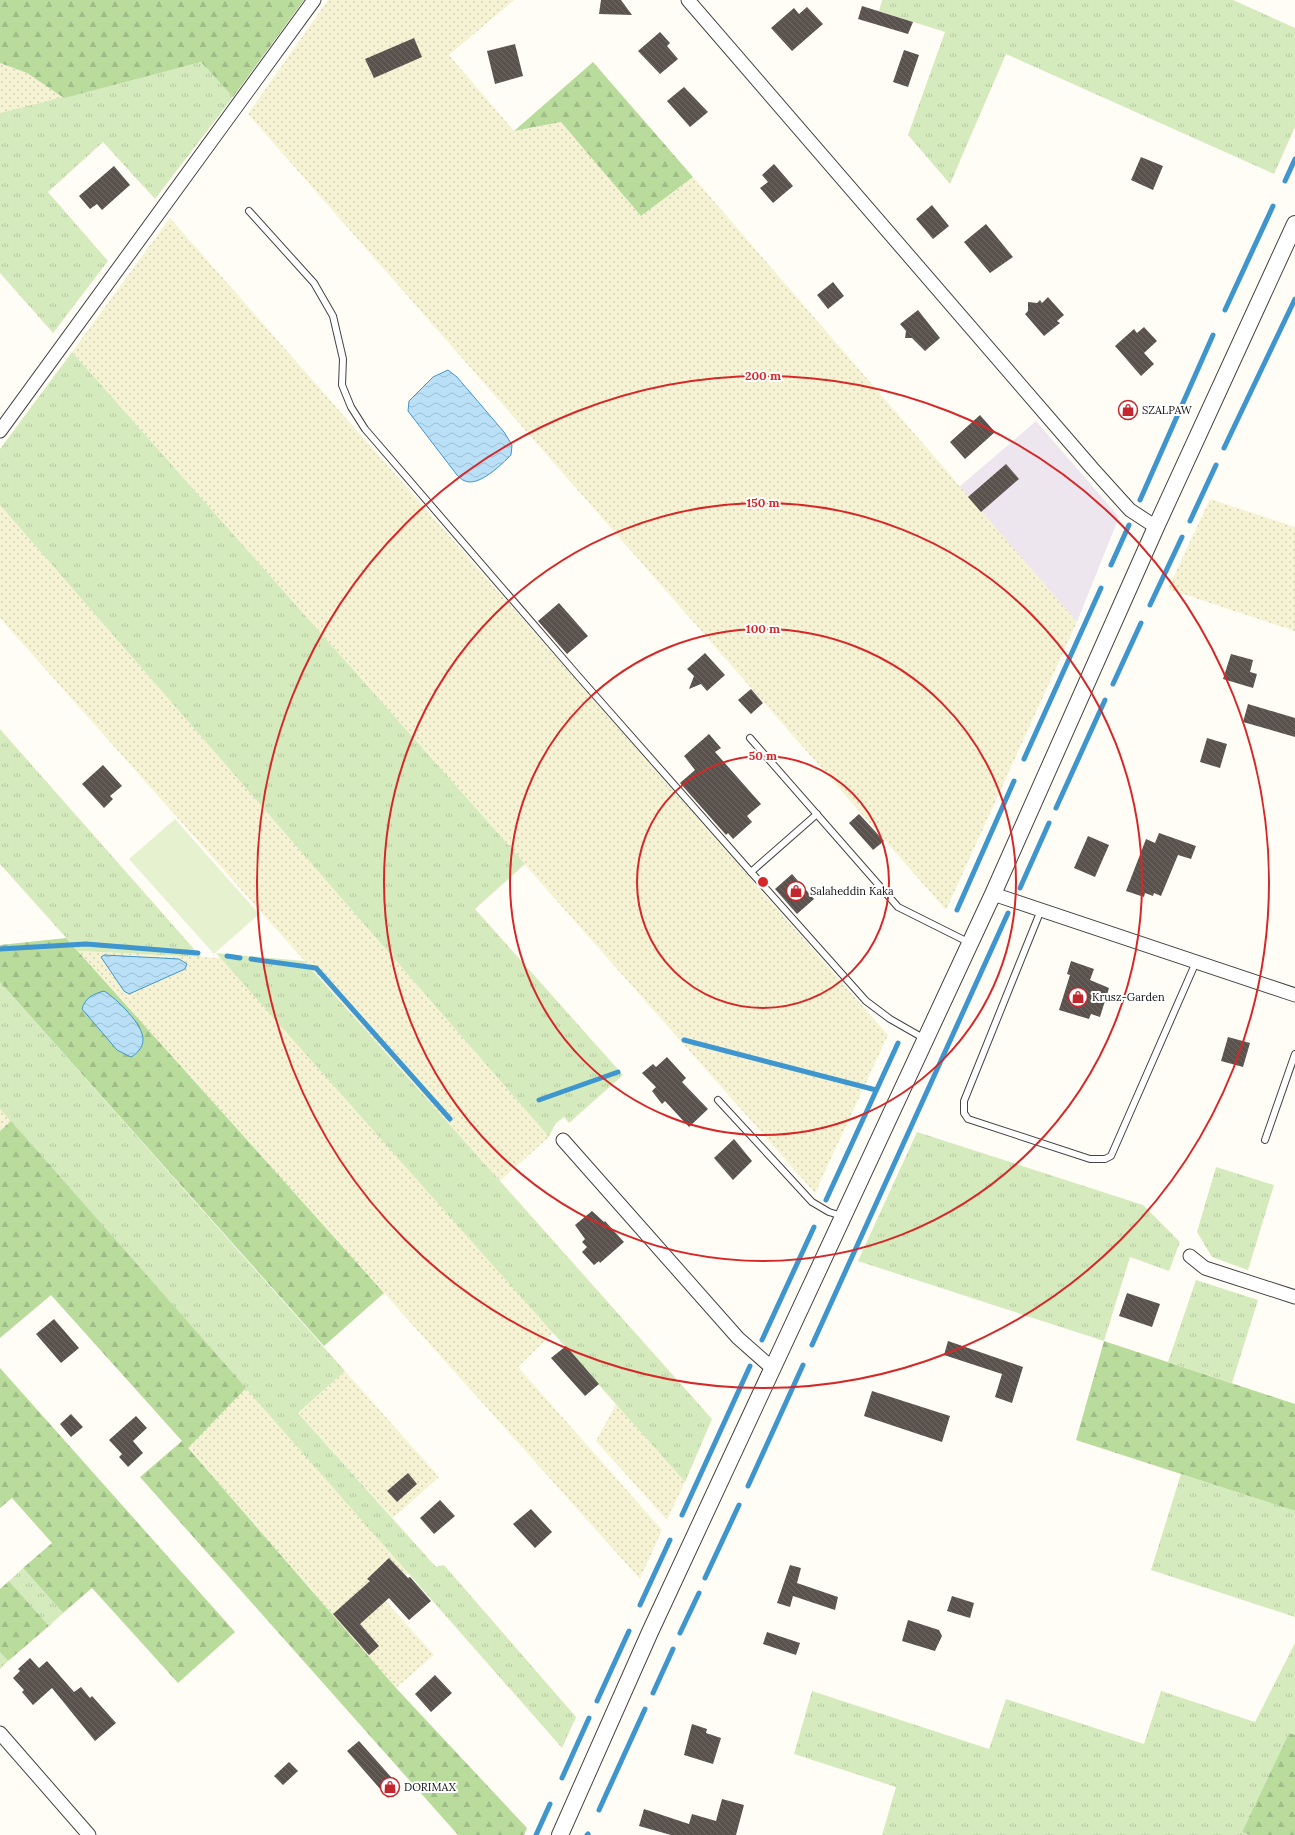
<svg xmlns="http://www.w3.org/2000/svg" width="1295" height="1835" viewBox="0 0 1295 1835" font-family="Lora,serif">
<defs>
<pattern id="farmland-dots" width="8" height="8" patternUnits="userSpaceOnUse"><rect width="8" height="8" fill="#f6f3d4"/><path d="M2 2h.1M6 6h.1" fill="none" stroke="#d2cfb5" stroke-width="1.8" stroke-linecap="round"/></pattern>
<pattern id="grass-tufts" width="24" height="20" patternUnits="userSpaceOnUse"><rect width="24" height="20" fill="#d5ebbd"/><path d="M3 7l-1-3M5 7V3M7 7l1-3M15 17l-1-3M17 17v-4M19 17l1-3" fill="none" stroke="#b6c8a1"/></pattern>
<pattern id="forest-firs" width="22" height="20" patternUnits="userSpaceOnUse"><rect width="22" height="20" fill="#b9dc9c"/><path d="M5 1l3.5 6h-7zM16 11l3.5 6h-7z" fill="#9ebc85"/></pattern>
<pattern id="water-waves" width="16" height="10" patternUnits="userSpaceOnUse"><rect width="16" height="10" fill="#b9e0f7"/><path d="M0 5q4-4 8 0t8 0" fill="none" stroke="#9ebfd3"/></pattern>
<pattern id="building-back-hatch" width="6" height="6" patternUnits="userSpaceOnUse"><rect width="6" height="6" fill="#5a524d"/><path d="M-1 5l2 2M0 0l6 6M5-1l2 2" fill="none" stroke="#6d6662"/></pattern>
</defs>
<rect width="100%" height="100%" fill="#fffdf5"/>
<!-- industrial -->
<path fill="#eee6ef" d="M1036 421 1119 517 1077 622 959 487Z"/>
<!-- farmland -->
<g fill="url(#farmland-dots)">
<path d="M328 0H514L449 55 514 131 561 122 641 216 693 177 1077 622 946 910 248 114Z"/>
<path d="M0 63 27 73 64 98 0 113Z"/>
<path d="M170 218 888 1035 815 1193 72 352Z"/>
<path d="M1210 499 1295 527V631L1168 589Z"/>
<path d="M0 505 549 1137 500 1181 0 618Z"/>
<path d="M78 951 221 958 554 1332 518 1367 662 1530 640 1579Z"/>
<path d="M0 1109 11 1121 0 1131Z"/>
<path d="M345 1371 439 1477 393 1518 298 1413Z"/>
<path d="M246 1388 408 1572 382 1597 434 1655 396 1688 188 1448Z"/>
<path d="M616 1404 685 1482 667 1520 596 1441Z"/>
</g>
<!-- grass -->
<g fill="url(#grass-tufts)">
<path d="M882 0H1233L1295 28V127L1274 174 1006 54 950 184 908 135 945 32 879 11Z"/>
<path d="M201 62 233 97 155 199 103 142 48 192 108 261 53 333 0 273V113Z"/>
<path d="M72 352 525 864 475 909 623 1075 569 1123 564 1117 555 1124 549 1137 0 505V449Z"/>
<path d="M0 729 201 957 78 951 0 864Z"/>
<path d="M216 953 304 961 712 1419 685 1482Z"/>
<path d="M0 982 345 1371 298 1413 436 1567 444 1565 576 1717 562 1748 0 1109Z"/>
<path d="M917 1132 1143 1205 1180 1242 1169 1271 1130 1257 1104 1341 858 1261Z"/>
<path d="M1216 1167 1274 1185 1248 1270 1212 1257 1197 1232Z"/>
<path d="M1196 1280 1258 1300 1232 1383 1168 1362Z"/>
<path d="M1181 1474 1295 1511V1617L1151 1570Z"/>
<path d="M23 1568 63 1613 49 1626 9 1581Z"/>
<path d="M1295 1643V1735L1289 1733 1242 1832 1250 1835H882L896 1787 794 1754 812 1691 989 1749 1006 1699 1144 1744 1161 1691 1255 1722Z"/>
<path d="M0 1652 8 1661 0 1669Z"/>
</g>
<!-- forest -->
<g fill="url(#forest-firs)">
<path d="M0 0H304L233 97 201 62 64 98 27 73 0 63Z"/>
<path d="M593 62 693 177 641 216 561 122 514 131Z"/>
<path d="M66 938 384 1293 324 1346 0 982V945Z"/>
<path d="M11 1121 246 1388 188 1448 396 1688 527 1828 524 1835H458L140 1477 182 1441 51 1295 0 1338V1131Z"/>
<path d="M1104 1341 1295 1404V1511L1076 1440Z"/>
<path d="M0 1368 235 1632 178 1683 92 1588 63 1613 23 1568 52 1543 12 1498 0 1508Z"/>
<path d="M9 1581 49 1626 8 1661 0 1652V1589Z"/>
<path d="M1289 1733 1295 1735V1835H1250L1242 1832Z"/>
</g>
<!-- pitch -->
<path fill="#e6f2cf" d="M175 819 259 914 214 954 129 859Z"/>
<!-- water -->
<g fill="url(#water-waves)" stroke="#3f96cf">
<path d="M448 370 457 377 504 432 512 445 511 455C502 464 479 487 465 481 462 480 459 477 457 475L408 411 409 401 433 377Z"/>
<path d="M104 955 179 959 187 964 185 969 129 994 124 991 101 957Z"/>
<path d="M104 991C116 998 144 1025 143 1040 143 1047 137 1054 131 1057L117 1050 82 1009C85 998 93 994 104 991Z"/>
</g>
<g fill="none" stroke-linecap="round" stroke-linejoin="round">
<!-- stream -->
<g stroke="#3f96cf" stroke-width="5">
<path d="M1285 181 1295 159"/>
<path d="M1225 310 1273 206"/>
<path d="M1224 448 1295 299"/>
<path d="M1140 500 1213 335"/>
<path d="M1190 521 1216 465"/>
<path d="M1111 565 1129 525"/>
<path d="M1150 605 1182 537"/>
<path d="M1113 684 1141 623"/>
<path d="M1024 759 1101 588"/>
<path d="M1056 808 1105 700"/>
<path d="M1020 888 1049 823"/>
<path d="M957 910 1014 781"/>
<path d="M0 949 86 944 198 953"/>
<path d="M227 956 240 958"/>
<path d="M251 959 316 968 450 1119"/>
<path d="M684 1040 876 1090"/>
<path d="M539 1100 618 1072"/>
<path d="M826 1200 898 1043"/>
<path d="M762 1340 814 1227"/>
<path d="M812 1345 1008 913"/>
<path d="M748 1486 803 1365"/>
<path d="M682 1515 750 1366"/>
<path d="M705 1578 739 1505"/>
<path d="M640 1605 670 1540"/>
<path d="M680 1633 699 1593"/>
<path d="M653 1693 673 1649"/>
<path d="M597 1701 629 1631"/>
<path d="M562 1778 589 1718"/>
<path d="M599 1810 645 1709"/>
<path d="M536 1835 550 1804"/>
<path d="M587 1835 588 1834"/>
</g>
</g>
<!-- building -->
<g fill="url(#building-back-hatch)">
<path d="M601 0H621L632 15 599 14Z"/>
<path d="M862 6 913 22 908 34 858 19Z"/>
<path d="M807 7 823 24 792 51 771 28 794 8 799 14Z"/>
<path d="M660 32 670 43 667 46 678 59 660 74 638 51Z"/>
<path d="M414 38 422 57 374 78 365 59Z"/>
<path d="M515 44 523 76 495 84 487 51Z"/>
<path d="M904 50 919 55 908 87 893 82Z"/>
<path d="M684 87 708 112 690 127 667 101Z"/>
<path d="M1141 157 1163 166 1153 190 1131 180Z"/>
<path d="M774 164 793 186 773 203 760 188 768 182 762 175Z"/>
<path d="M114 166 130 185 102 210 97 204 90 209 79 196Z"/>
<path d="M932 205 949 226 933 239 916 219Z"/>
<path d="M986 224 1013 257 990 273 964 242Z"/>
<path d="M833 282 844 296 828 309 817 295Z"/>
<path d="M1048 297 1064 315 1057 321 1060 323 1044 336 1025 314 1028 311V302L1037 303 1040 300 1042 303Z"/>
<path d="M918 310 940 338 925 351 912 338H905L906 331 900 324Z"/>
<path d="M1144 327 1157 341 1144 353 1154 364 1141 376 1115 346 1134 329 1137 333Z"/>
<path d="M980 415 995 432 965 459 950 442Z"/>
<path d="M1006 464 1019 479 981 512 968 497Z"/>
<path d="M559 603 588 636 567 654 538 621Z"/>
<path d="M705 653 725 675 707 691 701 684 689 689 694 676 687 669Z"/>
<path d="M1231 654 1253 660 1250 672 1257 674 1253 688 1223 679Z"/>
<path d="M751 689 763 703 751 714 738 700Z"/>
<path d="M1248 704 1295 718V737L1243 722Z"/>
<path d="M709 734 721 748 715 752 761 804 747 816 752 822 733 839 728 833 726 835 680 783 695 770 684 756Z"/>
<path d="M1207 738 1227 744 1220 768 1200 762Z"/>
<path d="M103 765 122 786 110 796 113 799 104 808 82 784Z"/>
<path d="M859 814 884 841 873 850 849 823Z"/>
<path d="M1159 833 1196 846 1191 859 1178 855 1161 896 1154 893 1153 896 1145 893 1144 897 1126 891 1146 839 1155 843Z"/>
<path d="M1088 836 1109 845 1095 877 1074 868Z"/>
<path d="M792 874 814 899 797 914 775 889Z"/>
<path d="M1071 961 1094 969 1090 980 1109 988 1100 1017 1091 1014 1089 1019 1059 1010 1070 975 1067 974Z"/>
<path d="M1228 1037 1250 1043 1243 1067 1221 1061Z"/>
<path d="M667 1057 686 1078 682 1082 708 1109 689 1127 665 1101 662 1104 652 1091 656 1087 642 1073 653 1064 656 1067Z"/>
<path d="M734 1139 752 1161 733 1180 714 1158Z"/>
<path d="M592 1211 604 1222 605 1221 624 1242 600 1263 599 1261 594 1265 582 1252 587 1247 582 1242 585 1239 575 1225Z"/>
<path d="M1127 1293 1160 1304 1152 1327 1119 1316Z"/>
<path d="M54 1319 79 1348 61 1363 36 1334Z"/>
<path d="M948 1341 1023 1367 1012 1403 995 1397 1002 1374 944 1355Z"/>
<path d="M566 1346 599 1384 585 1396 551 1358Z"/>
<path d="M872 1391 950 1416 942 1442 864 1416Z"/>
<path d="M71 1414 83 1427 71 1437 60 1424Z"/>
<path d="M136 1416 147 1428 133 1441 143 1453 128 1467 119 1457 122 1454 109 1440Z"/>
<path d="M408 1473 417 1484 397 1502 387 1491Z"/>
<path d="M440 1500 455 1516 434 1534 420 1518Z"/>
<path d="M531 1509 552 1532 535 1548 513 1524Z"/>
<path d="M389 1558 408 1578 410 1577 431 1601 409 1620 389 1598 360 1624 379 1646 369 1655 333 1614 370 1581 367 1579Z"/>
<path d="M790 1565 801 1568 797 1583 838 1597 835 1610 793 1596 790 1607 777 1603Z"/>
<path d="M952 1596 974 1603 970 1618 947 1611Z"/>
<path d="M908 1620 939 1630 942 1636 935 1651 902 1641Z"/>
<path d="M767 1632 800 1643 796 1655 763 1644Z"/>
<path d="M30 1658 39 1668 47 1661 74 1692 81 1687 90 1698 92 1696 116 1723 95 1741 52 1688 33 1705 22 1692 24 1690 13 1678 20 1671 18 1669Z"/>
<path d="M435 1675 452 1693 431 1712 415 1694Z"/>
<path d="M692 1724 707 1729 706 1733 721 1738 713 1764 684 1755Z"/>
<path d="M359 1741 400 1787 388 1798 347 1751Z"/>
<path d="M289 1762 298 1771 283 1785 274 1776Z"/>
<path d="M722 1799 744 1805 736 1835H671L639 1826 644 1809 689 1824 692 1814 716 1821Z"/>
</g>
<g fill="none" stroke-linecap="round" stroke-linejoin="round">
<!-- service casing -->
<g stroke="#444" stroke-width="8">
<g id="service">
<path d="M249 211 314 283 333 316 343 359 342 385 351 407 365 429 579 677 751 872 817 814"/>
<path d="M750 738 898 907 970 943"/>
<path d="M751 872 866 1001 890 1019 925 1039"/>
<path d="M1041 910 964 1101V1113L968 1119 1090 1159H1105L1111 1156 1196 962"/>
<path d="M718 1100 812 1202 829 1212 842 1216"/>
<path d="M1265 1140 1295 1054"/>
</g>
</g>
<!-- minor casing -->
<g stroke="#444" stroke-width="15">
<g id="minor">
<path d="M688 0 1092 468 1130 510 1156 527"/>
<path d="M0 431 314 0"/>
<path d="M993 894 1295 995"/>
<path d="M563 1140 738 1338 772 1368"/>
<path d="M1190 1256 1205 1268 1295 1297"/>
<path d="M0 1733 89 1835"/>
</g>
</g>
<!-- tertiary casing -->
<g stroke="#444" stroke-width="18">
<path id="tertiary" d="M560 1835 650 1632 993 894 1156 527 1295 224"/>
</g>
<!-- service -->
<use href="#service" stroke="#fff" stroke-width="6"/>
<!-- minor -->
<use href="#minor" stroke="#fff" stroke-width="13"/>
<!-- tertiary -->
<use href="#tertiary" stroke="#fff" stroke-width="16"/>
</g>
<!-- distance rings -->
<g fill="none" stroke="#d62828" stroke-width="2">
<circle cx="763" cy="882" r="126"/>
<circle cx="763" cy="882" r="253"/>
<circle cx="763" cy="882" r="379"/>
<circle cx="763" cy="882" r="506"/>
</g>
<!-- icons -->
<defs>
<g id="shop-ring" transform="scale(1)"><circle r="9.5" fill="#fff" stroke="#c4262e" stroke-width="1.5"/><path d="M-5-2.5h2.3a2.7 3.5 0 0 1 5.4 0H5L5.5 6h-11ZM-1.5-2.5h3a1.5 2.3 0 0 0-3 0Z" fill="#c4262e"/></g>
</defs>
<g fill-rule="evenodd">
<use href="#shop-ring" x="1128" y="410"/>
<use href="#shop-ring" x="796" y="891"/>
<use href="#shop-ring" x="1078" y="997"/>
<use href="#shop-ring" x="390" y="1787"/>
</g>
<g text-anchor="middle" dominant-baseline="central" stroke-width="4" stroke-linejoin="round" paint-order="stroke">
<!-- poi labels -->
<g font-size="11" fill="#111" stroke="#fff" text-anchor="start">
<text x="1142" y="410">SZALPAW</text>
<text x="810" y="891">Salaheddin Kaka</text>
<text x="1092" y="997">Krusz-Garden</text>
<text x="404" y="1787">DORIMAX</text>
</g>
</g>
<circle cx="763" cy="882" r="6" fill="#d62828" stroke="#fff" stroke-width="2"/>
<g font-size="12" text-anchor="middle" font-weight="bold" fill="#d62828" stroke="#fff" stroke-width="4" stroke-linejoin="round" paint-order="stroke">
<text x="763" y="380">200 m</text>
<text x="763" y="507">150 m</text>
<text x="763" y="633">100 m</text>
<text x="763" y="760">50 m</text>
</g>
</svg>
